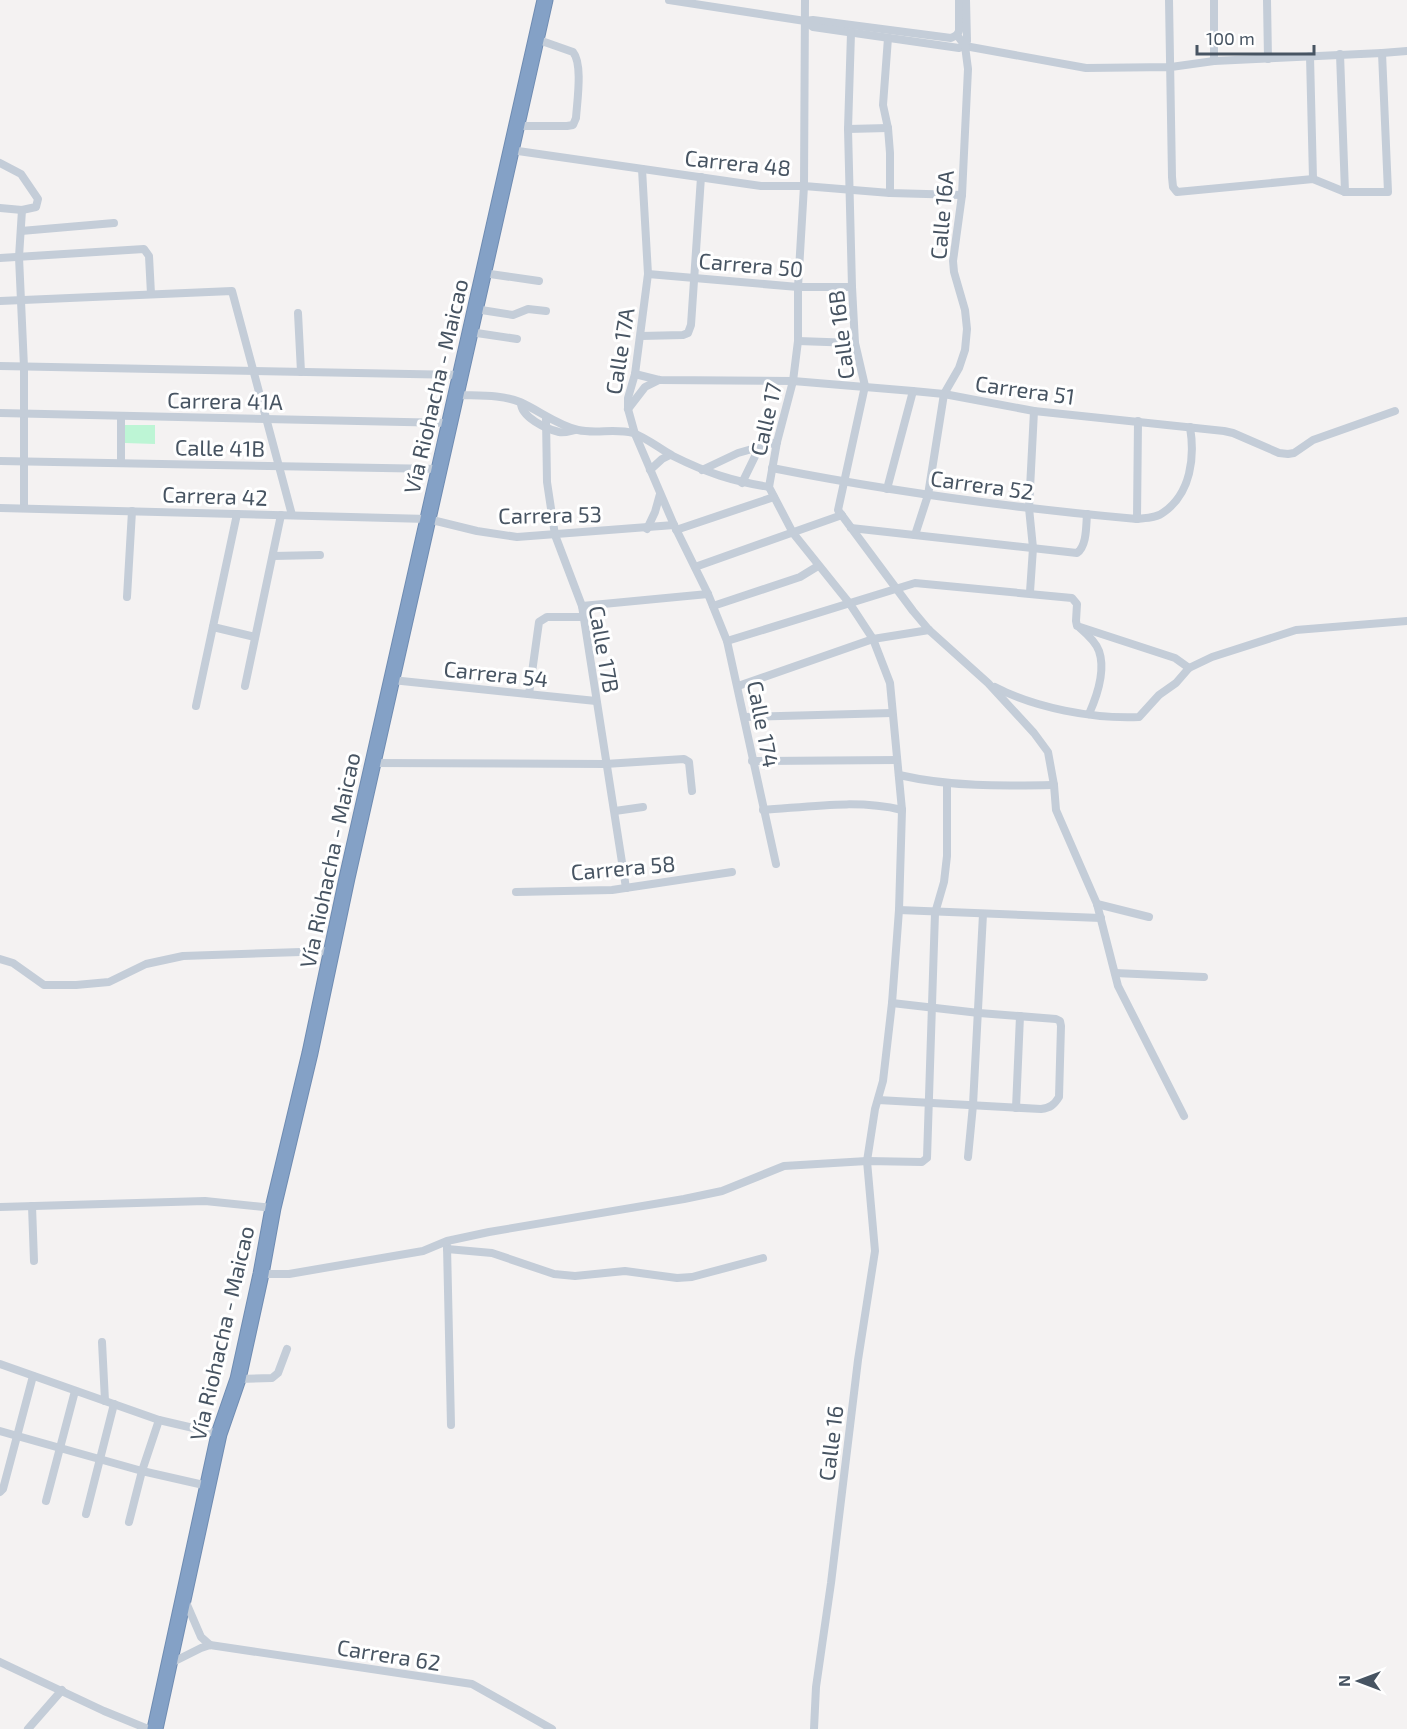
<svg xmlns="http://www.w3.org/2000/svg" width="1407" height="1729" viewBox="0 0 1407 1729" font-family="'Exo 2',sans-serif">
<rect width="100%" height="100%" fill="#f4f2f2"/>
<!-- green -->
<path fill="#bdf5d5" d="M125 425H155V444L125 443Z"/>
<g fill="none" stroke-linecap="round" stroke-linejoin="round">
<!-- highway casing -->
<g stroke="#6f8cb2" stroke-width="17">
<path id="highway" d="M155 1729 219 1434 238 1379 261 1274 273 1208 310 1053 347 878 545 0"/>
</g>
<!-- street -->
<g stroke="#c4cdd8" stroke-width="8">
<path d="M669 0 805 21 813 20 951 38 957 35"/>
<path d="M805 0 804 186 798 287V341L793 381 777 442 769 487 793 533 850 604 873 639 890 683 902 810 899 910 892 1003 883 1081 875 1109 867 1161 875 1251 858 1360 831 1583 816 1687 814 1729"/>
<path d="M1214 0V61"/>
<path d="M1267 0 1268 59"/>
<path d="M805 21 813 27 959 48 965 46 1086 68 1171 67 1214 61 1382 53 1388 192H1345L1313 179 1177 192 1173 187 1172 177 1169 0"/>
<path d="M851 33 848 129 852 287 855 343 865 386 838 510 913 611 929 630 988 683 1034 733 1048 752 1054 785 1056 810 1097 904 1118 986 1184 1116"/>
<path d="M957 35 959 31V0"/>
<path d="M888 38 883 105 888 128 890 153V193"/>
<path d="M965 46 967 41 966 0"/>
<path d="M1382 53 1407 51"/>
<path d="M1340 54 1345 192"/>
<path d="M1310 56 1313 179"/>
<path d="M517 126H567L573 125 576 118C577 102 583 64 573 52L536 39"/>
<path d="M848 129 888 128"/>
<path d="M511 150 761 186H804L890 193 962 195"/>
<path d="M0 163 21 174 38 199 36 207 22 210 0 208"/>
<path d="M642 169 648 274 635 374 628 398V409L635 434 674 525 708 594 727 641 776 864"/>
<path d="M22 210 19 257 24 367V508"/>
<path d="M21 231 114 223"/>
<path d="M0 258 144 249 149 256 151 294"/>
<path d="M483 273 539 281"/>
<path d="M648 274 798 287H852"/>
<path d="M0 301 232 291 292 515"/>
<path d="M475 309 513 315 528 309 546 311"/>
<path d="M298 313 301 372"/>
<path d="M470 332 517 339"/>
<path d="M641 336 683 335 688 333 691 325 701 177"/>
<path d="M798 341 855 343"/>
<path d="M0 366 461 375"/>
<path d="M635 374 659 380 793 381 913 391 944 394 1034 411 1224 431 1233 433 1279 453 1288 454 1294 453 1313 440 1395 411"/>
<path d="M456 395C477 396 501 394 520 402 540 411 557 425 578 430 596 434 615 428 633 433 647 438 660 449 673 456 707 473 732 481 769 487"/>
<path d="M521 403C521 417 546 429 559 432 565 433 570 431 575 430"/>
<path d="M628 409 645 387 659 380"/>
<path d="M0 413 450 423"/>
<path d="M546 418 547 482 555 535 582 606 626 888"/>
<path d="M0 461 439 469"/>
<path d="M121 463V416"/>
<path d="M772 468C893 492 1014 508 1137 519 1146 518 1157 518 1164 512 1191 493 1195 457 1190 427"/>
<path d="M650 470 662 459 670 455"/>
<path d="M702 470 738 453 777 442"/>
<path d="M742 483 760 446"/>
<path d="M887 489 913 391"/>
<path d="M0 508 428 519 477 531 517 537 674 525"/>
<path d="M1137 519 1138 421"/>
<path d="M851 528 1077 553C1087 546 1086 526 1087 514"/>
<path d="M647 529 655 512 660 494"/>
<path d="M676 530 774 497"/>
<path d="M915 535 928 495 944 394 959 368 965 350 967 329 965 310 954 272 953 261 962 195 968 69 965 46 957 35"/>
<path d="M273 556 320 555"/>
<path d="M695 567 842 515"/>
<path d="M1030 592 1033 548 1029 508 1034 411"/>
<path d="M127 597 132 511"/>
<path d="M582 606 708 594"/>
<path d="M713 606 800 577 818 566"/>
<path d="M213 627 255 637"/>
<path d="M1080 628C1087 634 1096 642 1099 651 1106 671 1097 696 1089 714"/>
<path d="M727 641 915 583 1072 598 1077 604 1076 621 1077 626 1175 658 1189 668"/>
<path d="M392 680 596 701"/>
<path d="M245 686 281 515"/>
<path d="M738 686 873 639 929 630"/>
<path d="M995 687C1035 708 1093 719 1139 717L1159 695 1176 683 1189 668 1212 657 1296 630 1407 621"/>
<path d="M529 694 539 622 547 617H583"/>
<path d="M196 706 237 514"/>
<path d="M744 717 892 713"/>
<path d="M752 761 897 760"/>
<path d="M373 763 605 764 684 759 689 762 692 791"/>
<path d="M899 775C952 787 1000 786 1054 785"/>
<path d="M763 810C808 807 857 799 902 810"/>
<path d="M615 811 643 807"/>
<path d="M516 892 612 890 732 872"/>
<path d="M1097 904 1149 917"/>
<path d="M899 910 1101 918"/>
<path d="M0 959 13 963 44 985H76L109 982 146 964 183 956 332 951"/>
<path d="M1115 973 1204 977"/>
<path d="M878 1100 1041 1109C1050 1108 1054 1105 1059 1097L1061 1026 1060 1021 1056 1019 979 1013 892 1003"/>
<path d="M1016 1108 1020 1016"/>
<path d="M968 1157 973 1105 983 914"/>
<path d="M32 1206 34 1261"/>
<path d="M0 1207 205 1201 273 1208"/>
<path d="M447 1246 451 1425"/>
<path d="M447 1249 492 1253 554 1274 575 1276 625 1271 677 1278 692 1277 763 1258"/>
<path d="M261 1274H289L423 1251 447 1241 489 1232 684 1199 722 1191 784 1166 867 1161 922 1162 927 1158 935 913 944 882 947 856V783"/>
<path d="M102 1342 105 1401"/>
<path d="M0 1364 159 1420 219 1434"/>
<path d="M238 1379 272 1378 278 1373 287 1349"/>
<path d="M0 1431 142 1471 208 1486"/>
<path d="M0 1492 3 1489 33 1376"/>
<path d="M46 1501 75 1391"/>
<path d="M86 1514 114 1404"/>
<path d="M129 1522 142 1471 159 1420"/>
<path d="M185 1600 201 1637 210 1645"/>
<path d="M0 1662 104 1711 148 1729"/>
<path d="M171 1663 201 1648 210 1645 472 1684 552 1729"/>
<path d="M28 1729 62 1690"/>
</g>
<!-- highway -->
<use href="#highway" stroke="#84a1c6" stroke-width="15"/>
</g>
<g text-anchor="middle" dominant-baseline="central" stroke-width="6" stroke-linejoin="round" paint-order="stroke">
<!-- street labels -->
<g font-size="22" fill="#475462" stroke="#fff">
<text transform="translate(738 162) rotate(6)">Carrera 48</text>
<text transform="translate(941 215) rotate(-85)">Calle 16A</text>
<text transform="translate(751 264) rotate(5)">Carrera 50</text>
<text transform="translate(840 335) rotate(-97)">Calle 16B</text>
<text transform="translate(619 351) rotate(-81)">Calle 17A</text>
<text transform="translate(435 386) rotate(-77)">Vía Riohacha - Maicao</text>
<text transform="translate(1025 389) rotate(8)">Carrera 51</text>
<text transform="translate(225 400) rotate(1)">Carrera 41A</text>
<text transform="translate(765 419) rotate(-77)">Calle 17</text>
<text transform="translate(220 447) rotate(1)">Calle 41B</text>
<text transform="translate(982 484) rotate(8)">Carrera 52</text>
<text transform="translate(215 495) rotate(2)">Carrera 42</text>
<text transform="translate(550 514) rotate(-1)">Carrera 53</text>
<text transform="translate(605 649) rotate(80)">Calle 17B</text>
<text transform="translate(496 673) rotate(6)">Carrera 54</text>
<text transform="translate(764 724) rotate(79)">Calle 174</text>
<text transform="translate(329 860) rotate(-78)">Vía Riohacha - Maicao</text>
<text transform="translate(623 867) rotate(-5)">Carrera 58</text>
<text transform="translate(221 1333) rotate(-77)">Vía Riohacha - Maicao</text>
<text transform="translate(830 1443) rotate(-83)">Calle 16</text>
<text transform="translate(389 1654) rotate(9)">Carrera 62</text>
</g>
</g>
<!-- north arrow -->
<g transform="translate(1359 1681) rotate(270)" stroke="#ffffff" stroke-width="4.5" paint-order="stroke">
<path d="M0-4.5L10 22L0 15L-10 22Z" fill="#475462"/>
<text y="-9" font-size="16" font-weight="bold" text-anchor="middle" fill="#475462">N</text>
</g>
<!-- scale -->
<path d="M1197 45v9h117v-9" fill="none" stroke="#475462" stroke-width="3"/>
<text x="1206" y="45" font-size="18" fill="#475462" stroke="#ffffff" stroke-width="4.5" paint-order="stroke">100 m</text>
</svg>
